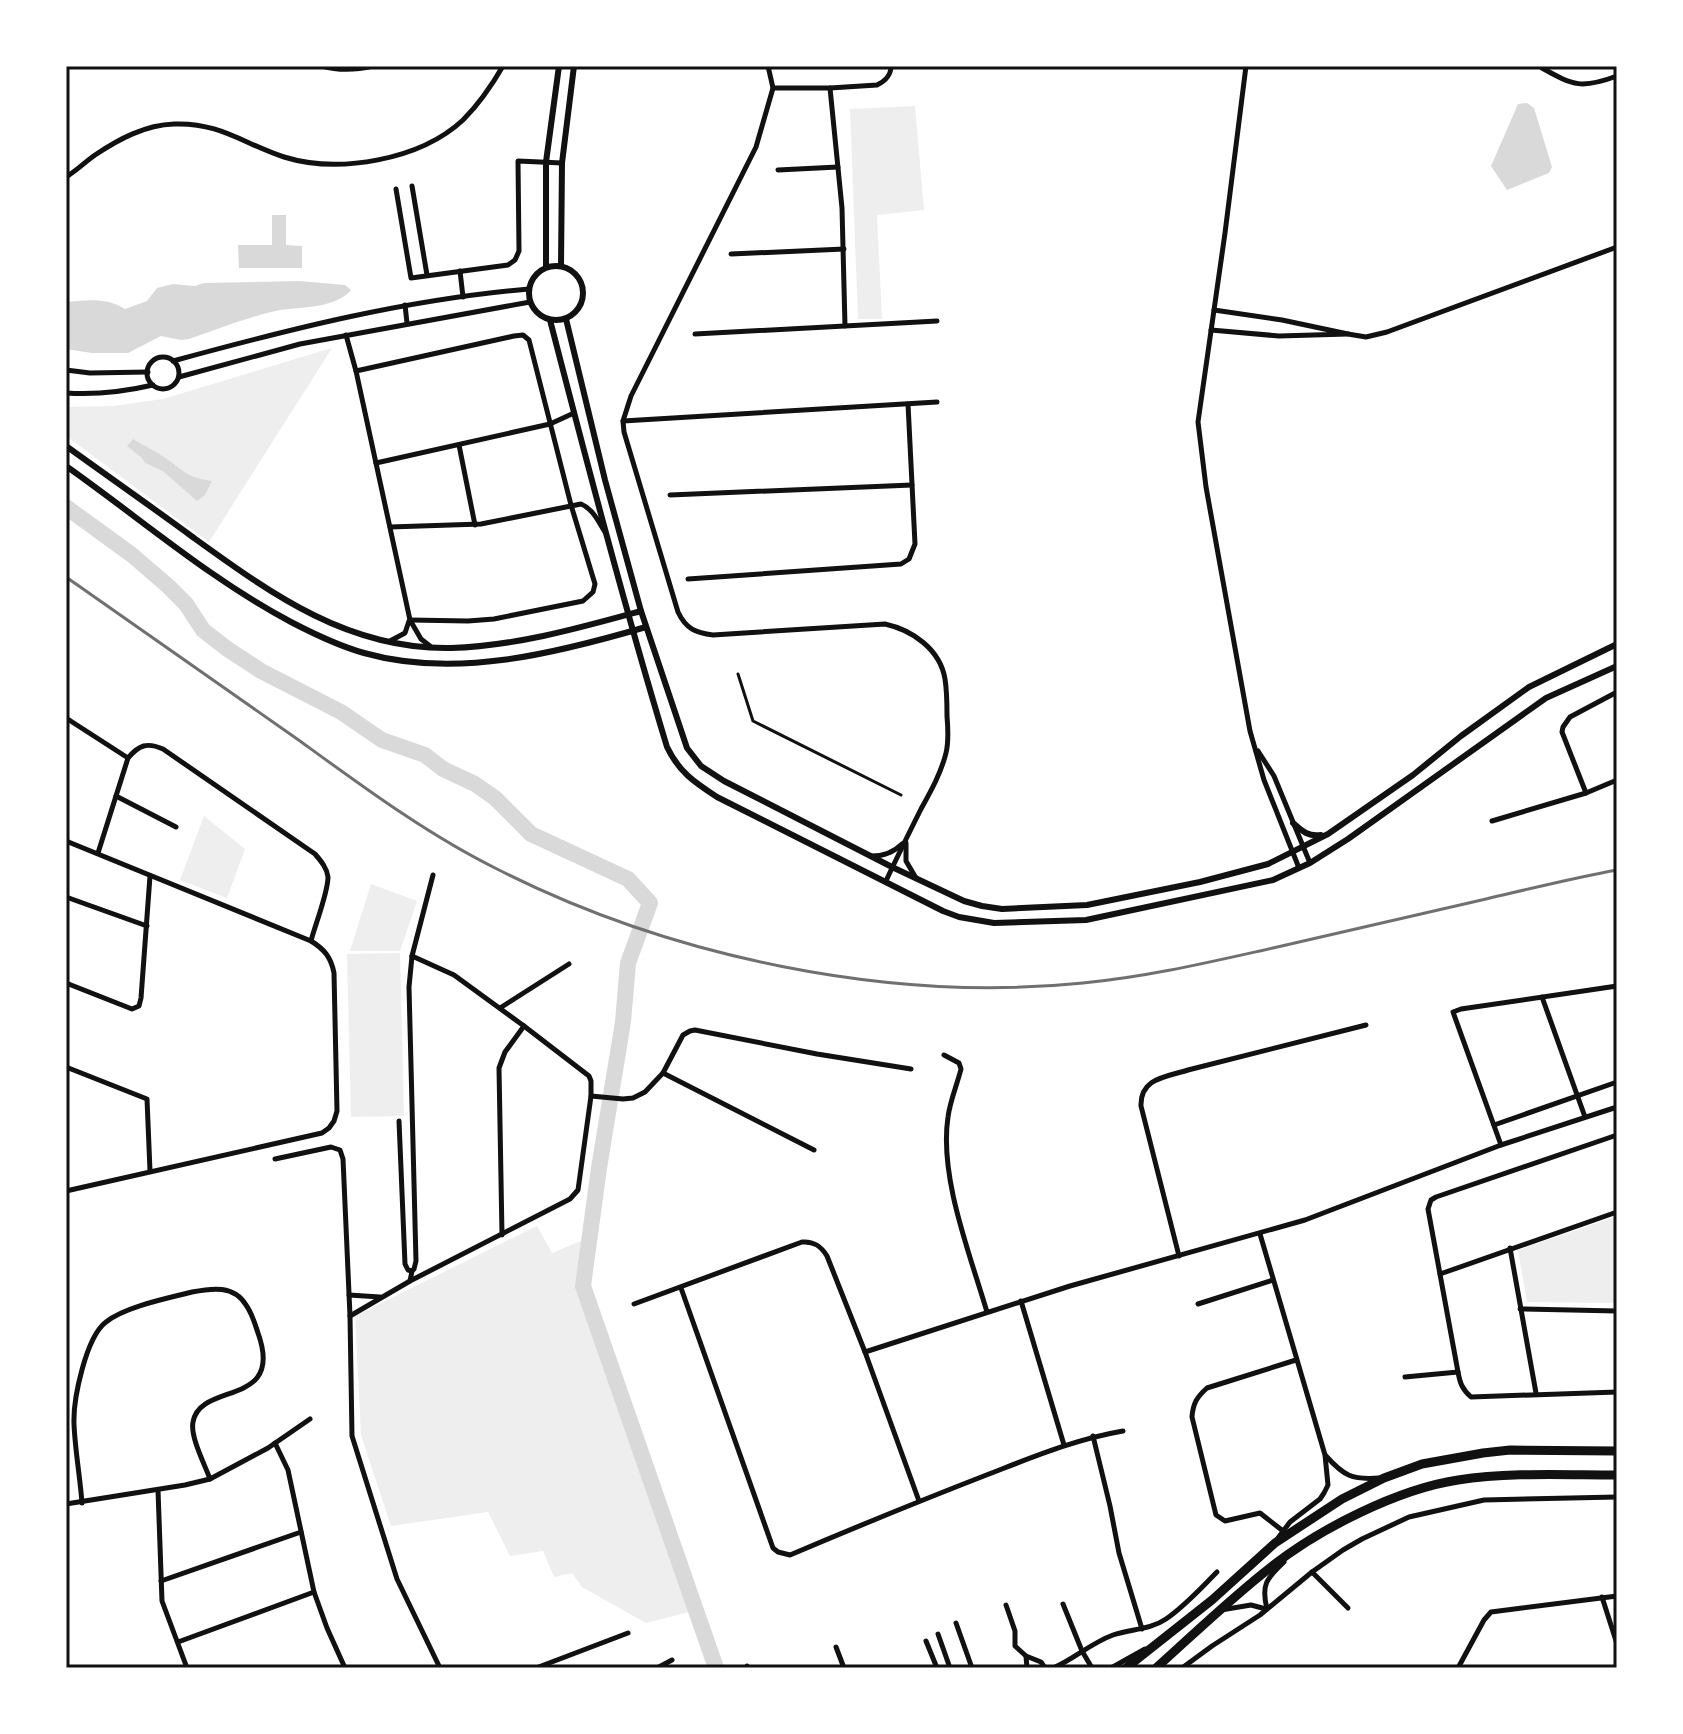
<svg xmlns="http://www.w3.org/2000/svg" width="1683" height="1734" viewBox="0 0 1683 1734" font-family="Cabin,sans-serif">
<rect width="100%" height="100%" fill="#fff"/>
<!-- green -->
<g fill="#eee">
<path d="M915 106 924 210 877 215 882 319H858L850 109Z"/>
<path d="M332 348 209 542 66 436V407L113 406 163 399Z"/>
<path d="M204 816 245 849 227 898 180 880Z"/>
<path d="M371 884 417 901 400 951H350Z"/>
<path d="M400 953 404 1116 351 1117 347 954Z"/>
<path d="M1617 1216V1303L1527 1302 1518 1250Z"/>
<path d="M537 1226 552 1253 581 1241 577 1290 689 1612 646 1623 582 1587 572 1573 554 1577 543 1551 510 1556 488 1512 391 1526 361 1435 355 1316Z"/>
</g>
<!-- water -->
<g fill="#d9d9d9">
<path d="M1527 103 1534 108 1552 167 1549 173 1507 190 1491 166 1518 104Z"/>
<path d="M272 215H286V245L302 246V268H239L238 245H272Z"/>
<path d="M299 281 345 285 351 290C336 308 302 307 280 310 270 312 259 315 250 318 229 324 210 332 189 339L181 340 161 336 128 353H92L66 349V302C88 300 106 297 125 309L147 301 157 288 173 284 195 286 204 283Z"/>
<path d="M133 439C144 446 156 451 167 459 186 473 187 477 212 481L205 495 197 501 163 471 145 463 141 457 127 446Z"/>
</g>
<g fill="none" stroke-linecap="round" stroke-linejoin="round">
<!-- river -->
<path stroke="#d9d9d9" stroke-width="16" d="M66 507 132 555 168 586 186 604 203 630 226 648 261 671 341 712 382 740 425 755 443 769 475 784 495 798 531 834 628 879 650 903 628 963 623 1022 599 1168 583 1286 716 1668"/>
<!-- service -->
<path stroke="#111" stroke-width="3" d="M738 674 753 721 901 795"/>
<!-- minor -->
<g stroke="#111" stroke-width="5">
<path d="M322 66C340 71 356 70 373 66"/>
<path d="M768 66 773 88 756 147 631 396 623 421 624 432 678 612C686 629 696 633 713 635L885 624C912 630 940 649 945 679 947 691 947 704 947 716 948 728 949 741 946 753 941 773 931 791 921 809 909 833 897 857 886 881"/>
<path d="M1246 66 1225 233 1198 422 1206 487 1250 731 1264 780 1299 868"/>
<path d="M1542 68C1574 86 1582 89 1617 76"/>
<path d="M773 88H830L877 85C885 81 891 76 891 66"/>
<path d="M830 88 842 208 845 326"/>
<path d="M778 170 838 167"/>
<path d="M66 177C76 171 85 162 95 155 119 139 145 125 174 124 219 122 244 144 284 157 339 174 420 160 463 120 479 104 492 85 503 66"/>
<path d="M412 186 427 275"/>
<path d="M396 189 411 278 508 265 515 260 519 251 518 161 562 163"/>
<path d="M731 254 844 249"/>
<path d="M460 271 463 297"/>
<path d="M405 305 407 323"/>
<path d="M1211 330 1279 336 1348 334 1282 320 1214 310"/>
<path d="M695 334 937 321"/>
<path d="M1348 334 1366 337 1387 332 1617 247"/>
<path d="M346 335 356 371 410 620 421 639 430 646"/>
<circle cx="163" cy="373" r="16"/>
<path d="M173 361C290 329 408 299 529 289"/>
<path d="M66 370 90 373 148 372"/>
<path d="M356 371 514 336 523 335 529 340 571 505 595 584 593 592 583 601 494 619 468 621 410 620"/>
<path d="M179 377 300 344 530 302"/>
<path d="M66 393C96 395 123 392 153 385"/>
<path d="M623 421 937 402"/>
<path d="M459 445 475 525"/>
<path d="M376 463 550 424 574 413"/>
<path d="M670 495 912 485"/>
<path d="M390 527 481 524 581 504C593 509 598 521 605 532"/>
<path d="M688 579 901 564 909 559 915 544 908 404"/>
<path d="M390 641 405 633 409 621"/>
<path d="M66 718 128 758 98 853"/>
<path d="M1258 751 1274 776 1310 863"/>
<path d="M128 758C139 745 147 742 163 749L315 854C321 861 327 868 328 877 328 893 315 925 311 941"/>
<path d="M1586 793 1562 732 1563 727 1570 717 1617 692"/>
<path d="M116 796 176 827"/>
<path d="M1492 821 1586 793 1617 780"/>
<path d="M66 841 311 941C324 949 331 957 334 973L337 1111 334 1121 329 1128 322 1133 66 1191"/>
<path d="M906 843V861L916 878"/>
<path d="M872 856C884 856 893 853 902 844"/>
<path d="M66 897 147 926"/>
<path d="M66 983 132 1009 139 1006 141 998 150 876"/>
<path d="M1542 997 1585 1117"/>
<path d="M500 1008 569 964"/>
<path d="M944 1055 959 1063 961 1069C957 1085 950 1101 948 1117 939 1177 970 1254 987 1312"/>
<path d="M66 1067 147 1099 150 1171"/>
<path d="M663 1073 814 1150"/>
<path d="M591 1096 623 1099 633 1098 645 1092 663 1073 683 1035 690 1031 695 1030 817 1054 911 1069"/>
<path d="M399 1121 405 1264 408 1270 412 1271"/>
<path d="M1494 1125 1617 1082"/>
<path d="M1617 1135 1436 1197 1431 1200 1428 1209 1458 1372C1460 1383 1462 1389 1471 1397L1617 1392"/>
<path d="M1501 1145 1453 1012 1461 1009 1617 986"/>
<path d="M275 1159 331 1147 340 1150 343 1159 350 1316 352 1436 397 1579 440 1668"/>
<path d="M1260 1234 1325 1455 1328 1485 1324 1493 1320 1499 1290 1522 1278 1538"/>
<path d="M502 1235 499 1068 505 1052 524 1026"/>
<path d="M1510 1248 1536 1393"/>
<path d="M1179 1256 1141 1106C1140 1078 1166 1077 1188 1070L1366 1025"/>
<path d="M1440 1274 1617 1212"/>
<path d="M410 1281 412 1271 414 1269 416 1261 409 987 412 956 433 875"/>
<path d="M681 1288 773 1548 778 1552 790 1555C856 1527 922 1500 989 1474 1033 1457 1076 1439 1123 1431"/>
<path d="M349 1295 380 1297"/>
<path d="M1021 1301 1064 1445"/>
<path d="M634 1304 802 1242C814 1241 821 1246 827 1256L865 1352 919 1501"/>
<path d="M1198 1304 1273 1280"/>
<path d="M1520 1309 1617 1311"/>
<path d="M350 1316 410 1281 570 1199 578 1190 591 1096V1081L589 1076 524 1026 454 975 412 956"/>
<path d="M865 1352 1070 1286 1305 1220 1501 1145 1617 1107"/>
<path d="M1405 1377 1458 1372"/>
<path d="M1093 1436 1110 1506 1119 1553 1142 1629"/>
<path d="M275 1443 288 1470 314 1592 327 1628 345 1668"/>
<path d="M1326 1456C1344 1476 1352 1480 1379 1478"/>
<path d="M158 1490 162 1601 187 1668"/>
<path d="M82 1503C80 1476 75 1450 74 1424 73 1399 86 1337 106 1322 124 1307 168 1298 192 1292 212 1288 234 1285 246 1305 252 1313 255 1324 258 1333 285 1408 200 1381 193 1422 190 1437 205 1465 210 1479"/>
<path d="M66 1504 185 1485 210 1479 268 1448 310 1419"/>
<path d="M1283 1531 1260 1513 1225 1521 1216 1515 1192 1417C1193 1403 1197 1397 1207 1388L1296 1360"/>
<path d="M1312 1572 1348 1608"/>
<path d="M161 1581 301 1532"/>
<path d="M1602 1597 1617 1644"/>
<path d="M1063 1604 1082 1651 1092 1668"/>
<path d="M1006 1605 1015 1631V1646L1026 1656 1027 1668"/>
<path d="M1267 1609C1261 1585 1266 1579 1284 1562"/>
<path d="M1221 1610 1251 1605 1266 1609"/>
<path d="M956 1623 972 1668"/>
<path d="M938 1634 950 1668"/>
<path d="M926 1641 937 1668"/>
<path d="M178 1642 314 1592"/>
<path d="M836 1647 844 1668"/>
<path d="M1026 1656 1041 1662 1045 1668"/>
<path d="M747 1666 748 1668"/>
<path d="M536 1668 628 1633"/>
<path d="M657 1668 672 1660"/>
<path d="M1053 1668C1074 1659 1091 1643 1113 1635 1131 1629 1150 1630 1166 1619 1185 1606 1201 1588 1217 1572"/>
<path d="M1111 1668 1145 1649"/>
<path d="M1182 1668 1212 1646 1260 1615 1312 1572 1343 1550 1362 1539 1409 1517 1484 1500 1617 1497"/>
<path d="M1458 1668 1484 1620 1491 1612 1617 1596"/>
</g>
<!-- tertiary -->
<g stroke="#111" stroke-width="6">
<circle cx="556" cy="293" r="27"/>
<path d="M561 266 562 163 574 66"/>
<path d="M546 267V162L559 66"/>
<path d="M566 319 605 480 641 611 687 748 701 766 724 781 892 867 964 901 982 906 1002 909 1087 905 1200 882 1268 864 1328 834 1413 775 1461 736 1529 687 1617 644"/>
<path d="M550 320C587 463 624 605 667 747 679 772 694 782 717 797L943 911 959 917 994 923 1086 920 1273 880 1310 863 1348 839 1546 698 1617 666"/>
<path d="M66 446C109 477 152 507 194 538 273 595 349 650 451 648 516 646 579 628 641 611"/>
<path d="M66 466C141 519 210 579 291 622 314 634 339 646 364 653 456 679 557 653 646 627"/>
<path d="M1293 823C1302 831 1308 837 1321 835"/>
</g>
<!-- motorway -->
<g stroke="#111" stroke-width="9">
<path d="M1126 1668 1212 1600 1275 1543 1342 1499 1384 1478 1422 1464 1483 1453 1510 1450 1617 1451"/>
<path d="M1156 1668C1194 1634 1231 1598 1271 1567 1319 1529 1398 1489 1458 1480 1510 1472 1564 1475 1617 1475"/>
</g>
<!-- rail -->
<path stroke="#707070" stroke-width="3" d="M66 577C144 631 222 686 300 741 362 786 428 835 497 869 670 957 889 1003 1083 983 1147 977 1210 962 1273 948 1344 931 1415 915 1486 899 1529 889 1573 878 1617 870"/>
</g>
<!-- border -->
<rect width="1683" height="1734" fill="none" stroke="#ffffff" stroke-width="136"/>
<rect x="68" y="68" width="1547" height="1598" fill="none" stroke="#111" stroke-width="3"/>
</svg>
